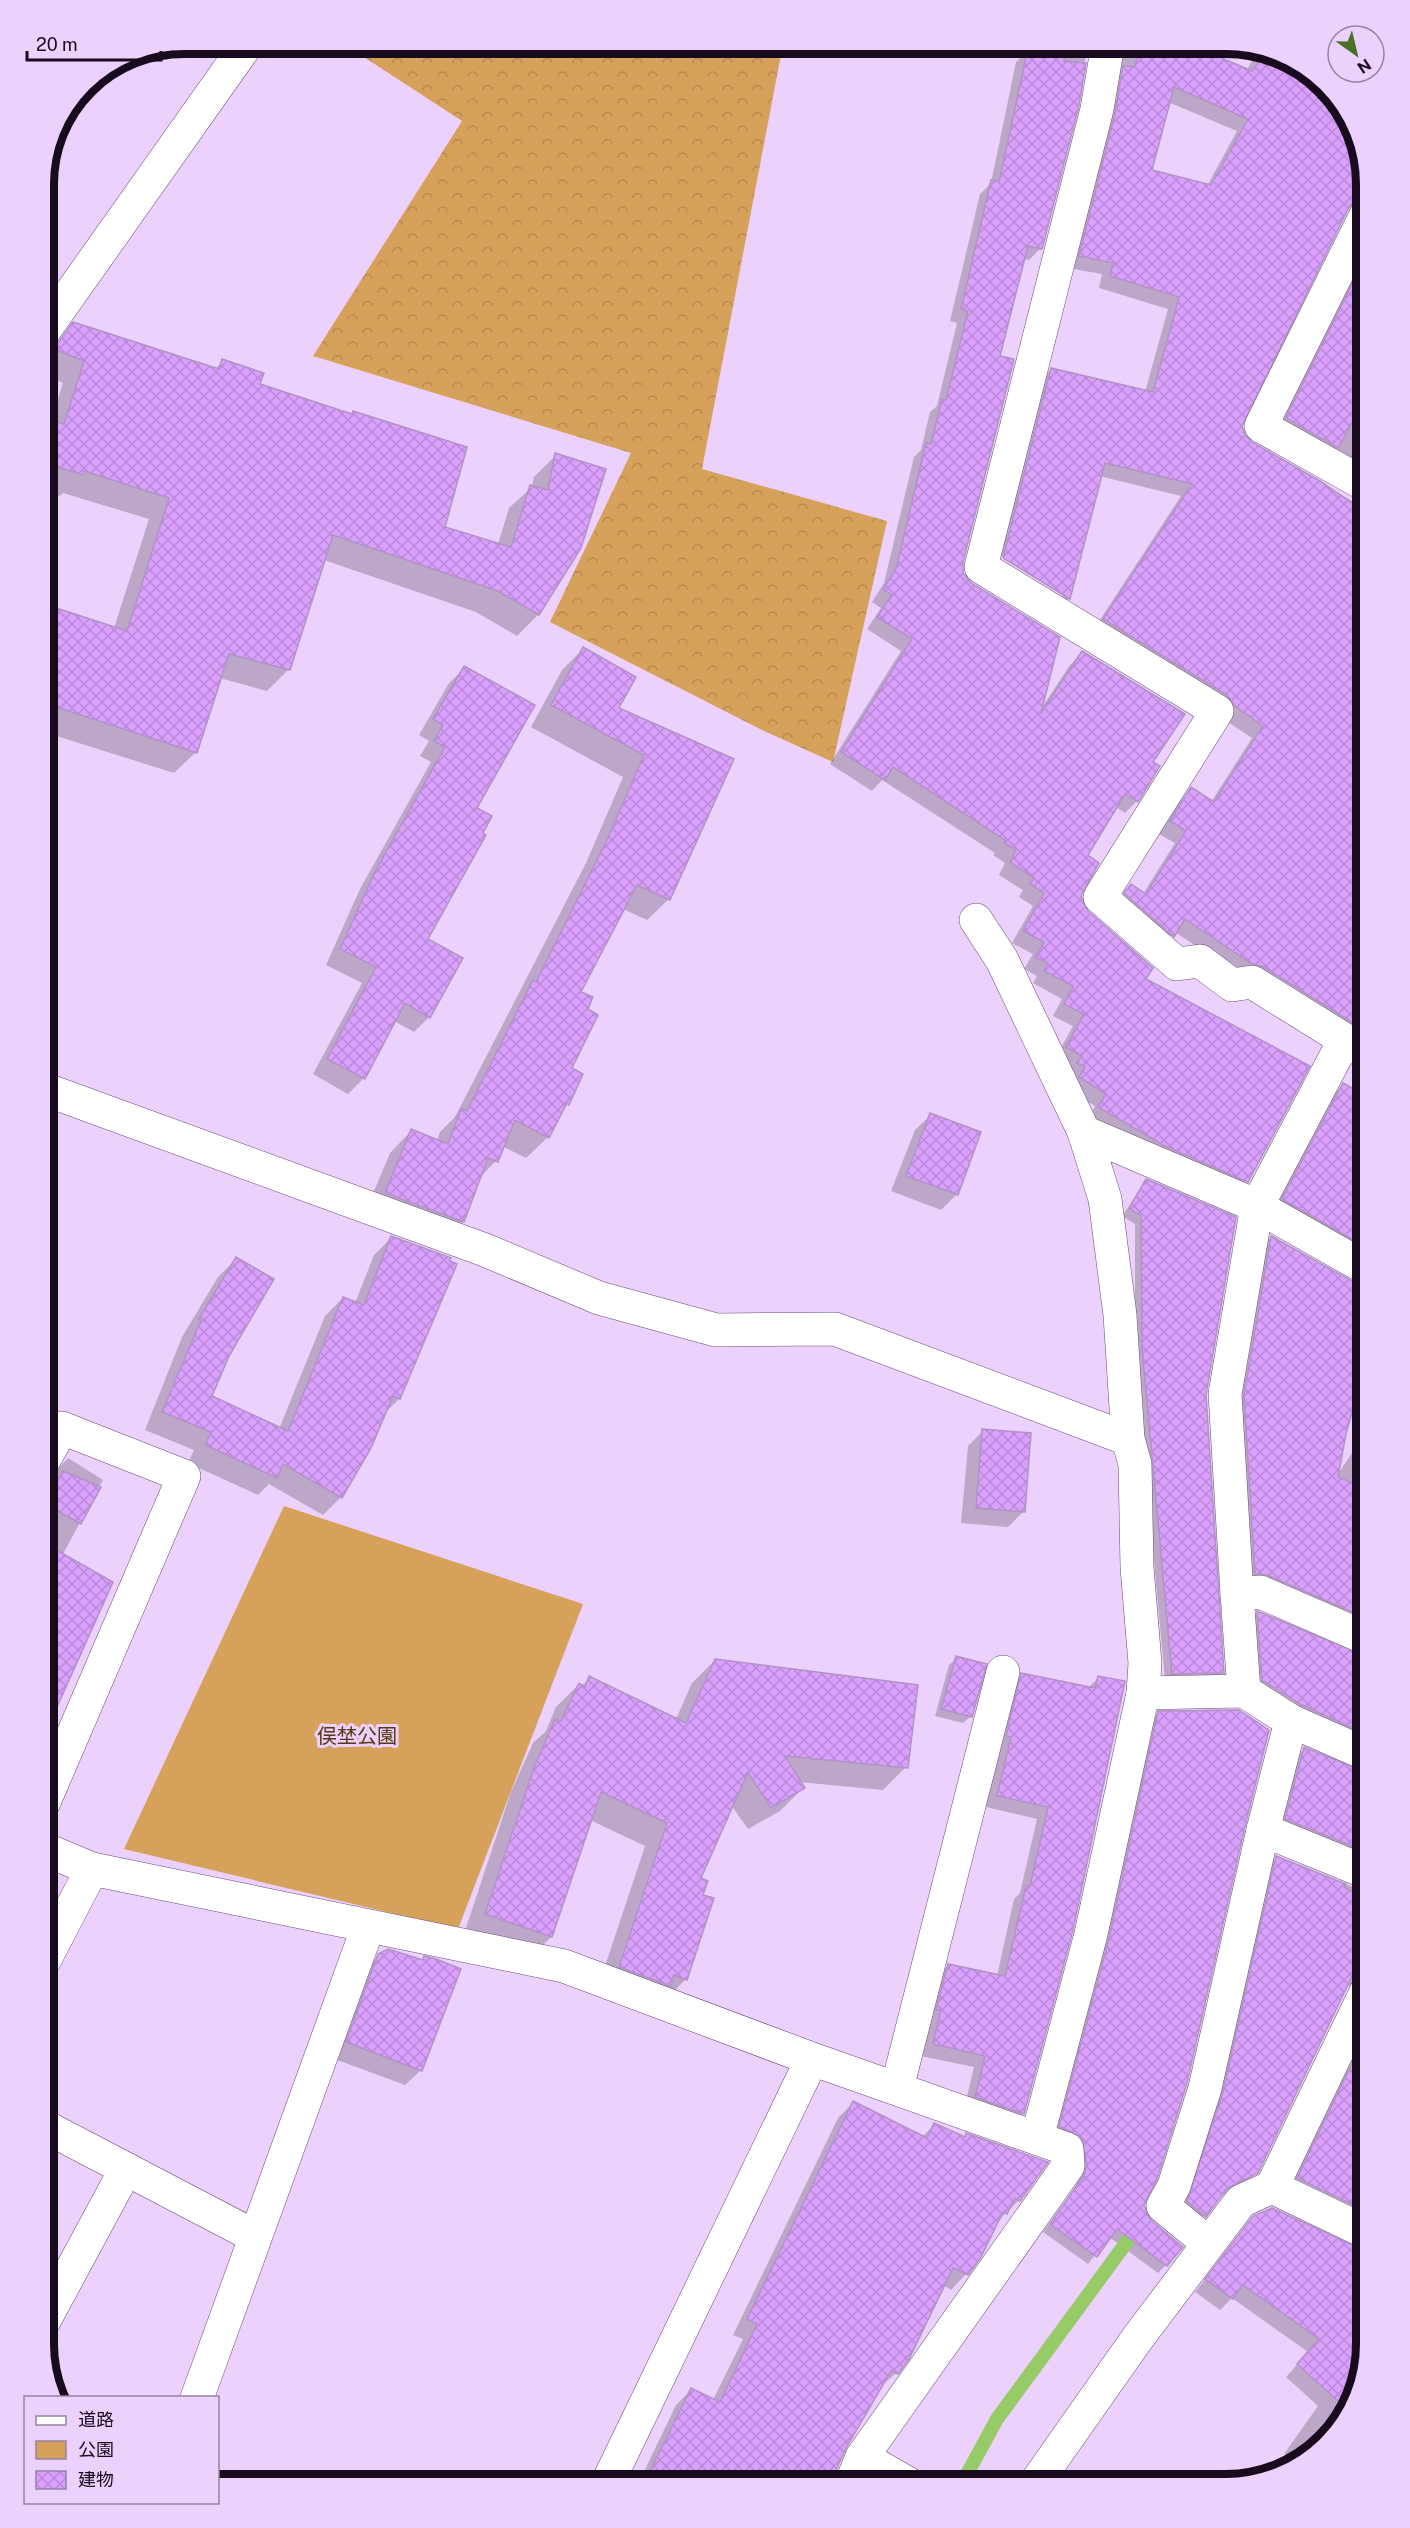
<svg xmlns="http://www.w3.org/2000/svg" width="1410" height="2528" viewBox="0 0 1410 2528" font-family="'Public Sans','Noto Sans JP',sans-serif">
<defs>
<pattern id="forest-crowns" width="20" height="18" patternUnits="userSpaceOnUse" patternTransform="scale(1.5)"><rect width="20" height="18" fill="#d6a15b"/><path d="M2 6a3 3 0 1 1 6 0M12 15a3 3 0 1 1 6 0" fill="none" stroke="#b7894f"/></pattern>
<pattern id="building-cross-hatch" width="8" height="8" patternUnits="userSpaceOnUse" patternTransform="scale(1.5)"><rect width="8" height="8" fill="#daa0fd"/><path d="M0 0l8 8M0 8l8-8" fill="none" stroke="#ba88d8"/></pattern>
</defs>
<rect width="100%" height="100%" fill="#ebd1fb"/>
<!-- green -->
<path fill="#d6a15b" d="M284 1506 583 1604 458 1929 124 1849Z"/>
<!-- forest -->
<path fill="url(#forest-crowns)" d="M344 44H783L702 469 887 521 833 762 762 730 550 622 631 453 313 356 462 121Z"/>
<!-- shadow -->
<g fill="#0003" fill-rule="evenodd">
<path d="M1027 44H1088L1077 105 1041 248 1029 260 1023 259 998 357 961 562 962 574 1041 709 1070 665 1082 653 1151 762 1137 801 1125 813 1116 807 1086 856 1080 896 1086 912 1144 979 1247 1181 1235 1193 1088 1120 1095 1106 1068 1090 1055 1059 1073 1026 1053 1016 1062 999 1033 983 1037 976 1024 969 1033 954 1012 943 1033 906 1019 897 1023 890 999 875 1005 863 993 855 995 853 882 780 872 791 830 764 901 651 867 629 881 608 872 602 884 583 914 457 921 450 930 412 937 406 957 323 950 321 980 194 991 183 1016 62 1026 52Z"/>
<path d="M1110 44H1185L1247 70 1256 52 1311 72 1356 130 1366 184V214L1352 208 1346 210 1241 426 1243 436 1251 444 1356 503 1366 505V1052L1239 975 1175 932 1161 947 1119 898 1131 886 1143 894 1175 843 1159 834 1180 801 1192 789 1211 802 1252 738 1092 632 1181 496 1099 476 1069 599 1057 610 991 570 1039 381 1051 369 1145 392 1168 309 1099 288 1102 274 1068 268ZM1168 102 1237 131 1207 186 1150 171ZM997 553 1063 593V597L995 556Z"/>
<path d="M1366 246V485L1275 431Z"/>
<path d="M73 324 215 369 223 361 258 384 443 528 498 544 509 508 532 487 534 477 556 455 579 547 538 615 517 636 476 612 324 560 289 669 267 691 220 678 196 752 174 773 44 732V605L114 628 149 519 63 493 60 496 44 491V421H51L63 383 44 375V357Z"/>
<path d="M583 649 617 709 732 760 669 899 647 920 623 909 579 993 586 1010 548 1137 526 1158 502 1146 496 1161 478 1179 463 1222 441 1243 364 1215 390 1153 411 1131 437 1141 440 1132 455 1117 586 863 623 777 531 727 562 670Z"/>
<path d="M465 668 475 808 426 939 429 1017 414 1032 394 1021 363 1079 348 1094 313 1074 362 983 326 965 360 889 431 762 420 756 429 741 419 735 449 683Z"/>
<path d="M1343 1085 1366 1097V1267L1271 1211 1331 1097Z"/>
<path d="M931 1115 957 1194 941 1210 891 1191 915 1130Z"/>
<path d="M1147 1181 1205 1395 1222 1672 1215 1680H1165L1135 1355V1224L1122 1216Z"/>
<path d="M392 1237 399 1399 384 1414 370 1446 341 1497 323 1515 269 1484 258 1495 188 1463 194 1450 145 1430 182 1337 218 1277 236 1259 228 1355 210 1397 279 1429 325 1316 343 1298 355 1303 374 1255Z"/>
<path d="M1271 1237 1357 1286 1366 1288V1341L1320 1501 1366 1432V1637L1243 1585 1232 1408 1259 1249Z"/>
<path d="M983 1431 1024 1511 1008 1527 961 1523 968 1446Z"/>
<path d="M68 1458 103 1480 63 1554 52 1716 56 1718 44 1744V1480L48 1479Z"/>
<path d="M1257 1613 1366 1658V1753L1251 1692 1246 1625Z"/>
<path d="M957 1658 971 1716 963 1723 935 1716 949 1665Z"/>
<path d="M715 1660 906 1767 883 1790 799 1782 803 1788 780 1811 748 1829 731 1805 699 1879 686 1979 663 2002 597 1990 645 1846 590 1820 551 1937 528 1960 463 1937 511 1792 533 1743 546 1731 556 1707 579 1684 581 1686 590 1678 676 1719 692 1683Z"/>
<path d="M1022 1674 1088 1688 1099 1677 1023 2113 1011 2125 964 2109 974 2067 921 2056 936 1978 948 1966 997 1976 1014 1899 1020 1893 1037 1819 986 1807 1000 1748 1010 1686Z"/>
<path d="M1159 1713 1243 1826 1143 2205 1166 2265 1158 2273 1109 2237 1088 2264 1043 2232 1076 2186 1079 2174 1052 2135 1151 1721Z"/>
<path d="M1304 1749 1366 1774V1871L1274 1831 1292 1761Z"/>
<path d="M1277 1857 1366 1892V1991L1352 1985 1346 1987 1257 2172 1244 2184 1218 2198 1193 2228 1176 2214 1265 1869Z"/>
<path d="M379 1955 421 1961 424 1958 421 2070 405 2085 332 2058 363 1971Z"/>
<path d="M1366 2024V2231L1286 2190Z"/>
<path d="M853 2103 922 2137 935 2124 964 2138 967 2135 1045 2163 1019 2200 996 2223 980 2256 966 2274 951 2290 943 2285 907 2358 896 2373 879 2388 844 2448 828 2484H638L676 2405 691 2390 713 2400 743 2339 733 2335 838 2118Z"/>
<path d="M1254 2217 1366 2252V2344L1343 2422 1280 2474 1274 2475 1287 2456 1284 2454 1318 2406 1286 2377 1308 2352 1232 2298 1220 2310 1195 2292Z"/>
</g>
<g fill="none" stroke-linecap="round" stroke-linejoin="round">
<!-- stream -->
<path stroke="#96cb68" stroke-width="14" d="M966 2476 997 2419 1137 2228"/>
</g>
<!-- building -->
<g fill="url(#building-cross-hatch)" stroke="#b192c4" stroke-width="1.5" fill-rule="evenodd">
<path d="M1140 44H1189L1252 71 1264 55 1311 72 1356 130 1366 197 1356 199 1349 207 1242 426 1245 435 1252 442 1320 481 1366 513V1031L1262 966 1252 964 1185 919 1174 937 1124 893 1131 884 1146 894 1186 831 1170 821 1191 787 1214 802 1263 726 1235 706 1227 695 1103 619 1192 484 1105 463 1070 599 1003 558 1051 368 1153 392 1179 297 1110 276 1113 263 1079 256 1115 114 1123 66 1135 67ZM1174 87 1248 119 1211 185 1152 170Z"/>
<path d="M1028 48 1066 51 1064 61 1086 63 1079 105 1042 249 1028 246 1000 356 1014 359 963 562V573L971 583 1060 637 1041 713 1082 651 1185 714 1153 762 1160 766 1138 802 1125 794 1088 855 1099 863 1081 896 1088 911 1153 968 1146 979 1310 1066 1248 1182 1165 1146 1098 1107 1106 1094 1079 1077 1085 1067 1077 1063 1082 1056 1066 1047 1084 1014 1064 1004 1073 986 1044 971 1048 963 1035 957 1044 942 1023 931 1044 893 1030 884 1034 878 1010 862 1016 850 1004 843 1005 840 893 767 885 780 841 752 912 639 877 617 892 595 883 589 896 569 926 443 931 444 942 399 946 400 968 311 961 309 991 180 999 182Z"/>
<path d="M1366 256V397L1338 448 1286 418Z"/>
<path d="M73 322 219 369 222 359 264 373 260 384 352 414 353 411 467 447 445 527 511 547 530 485 548 490 555 453 606 469 581 548 539 615 498 591 333 535 290 670 229 654 197 753 44 703V604L127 631 169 498 84 471 83 475 44 463V417L64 424 84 361 51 348 59 342Z"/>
<path d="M583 647 636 677 619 708 734 759 670 900 637 885 581 992 593 997 588 1009 598 1015 572 1068 583 1074 569 1105 567 1103 549 1138 515 1120 498 1162 488 1158 464 1222 385 1193 411 1129 448 1144 461 1109 467 1111 533 980 536 982 607 840 644 755 551 705Z"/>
<path d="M464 666 535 705 477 808 492 816 483 833 486 835 428 939 463 958 430 1018 405 1003 365 1079 327 1059 376 967 340 949 375 872 445 747 434 741 443 725 433 719Z"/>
<path d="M1343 1083 1366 1096V1247L1282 1199Z"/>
<path d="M930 1113 981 1132 958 1195 906 1176Z"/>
<path d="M1146 1179 1236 1217 1206 1395 1224 1673 1172 1674 1142 1347 1141 1216 1129 1208Z"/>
<path d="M391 1236 451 1258 450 1261 457 1264 400 1399 393 1396 371 1448 342 1498 283 1464 277 1478 205 1445 211 1432 162 1412 201 1320 199 1319 236 1257 274 1279 229 1356 212 1396 288 1431 343 1297 364 1305Z"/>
<path d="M1271 1236 1357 1284 1366 1287V1362L1346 1434 1338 1477 1366 1488V1618L1267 1575 1255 1574 1244 1395Z"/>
<path d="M982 1429 1031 1433 1025 1512 976 1508Z"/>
<path d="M63 1471 101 1487 81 1524 45 1504Z"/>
<path d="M44 1543 113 1582 44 1736Z"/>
<path d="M1257 1611 1366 1656V1734L1300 1704 1262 1680Z"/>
<path d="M956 1656 987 1664 972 1717 941 1709Z"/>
<path d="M715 1659 918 1685 908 1768 785 1756 805 1788 771 1808 748 1772 701 1878 708 1881 703 1895 714 1898 687 1980 674 1975 671 1986 619 1967 667 1823 601 1792 552 1937 485 1914 534 1768 555 1719 561 1721 579 1683 585 1687 589 1676 686 1723Z"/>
<path d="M1021 1673 1095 1688 1098 1676 1125 1681 1073 1930 1024 2114 975 2097 985 2056 933 2044 941 2010H936L948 1964 1005 1976 1026 1886H1030L1048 1807 997 1796 1011 1737 1006 1736Z"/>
<path d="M1239 1710 1269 1730 1245 1826 1187 2083 1157 2179 1144 2205 1151 2220 1183 2247 1167 2266 1117 2229 1097 2257 1050 2224 1083 2177 1087 2165 1082 2138 1059 2126 1109 1939 1158 1711Z"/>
<path d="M1304 1747 1366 1772V1833L1360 1849 1285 1819Z"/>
<path d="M1276 1856 1346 1884 1344 1887 1366 1900V1947L1258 2173 1226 2189 1206 2217 1187 2201 1223 2092Z"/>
<path d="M388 1949 423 1960 424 1956 436 1959 461 1969 422 2071 346 2042 378 1954Z"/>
<path d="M1349 2070 1366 2078V2211L1297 2178Z"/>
<path d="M853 2101 927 2138 934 2123 965 2137 966 2133 1048 2162 1020 2201 1015 2198 1007 2214 1003 2212 981 2257 968 2275 953 2268 909 2359 898 2374 891 2371 846 2448 830 2484H644L691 2388 720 2402 757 2324 747 2319Z"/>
<path d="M1272 2208 1366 2251V2344L1347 2409 1297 2364 1319 2339 1243 2285 1233 2299 1205 2279 1253 2216Z"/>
</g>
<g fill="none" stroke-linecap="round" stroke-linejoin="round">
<!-- street casing -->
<g stroke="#684b79" stroke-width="34">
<g id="street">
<path d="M1108 44 1097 109 981 567 1217 711 1100 897 1177 964 1200 961 1232 985 1252 982 1366 1053"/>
<path d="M44 331 247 44"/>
<path d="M1366 485 1261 426 1366 215"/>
<path d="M976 920 1002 960 1084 1132"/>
<path d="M1344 1041 1257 1206 1225 1394 1237 1594 1260 1592 1366 1638"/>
<path d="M44 1089 485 1250 599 1298 716 1330 835 1329 1128 1439"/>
<path d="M1237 1594 1244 1691"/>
<path d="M1143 1693 1244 1691 1291 1721"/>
<path d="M44 1802 184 1476 62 1428 44 1460"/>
<path d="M1263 1830 1291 1721 1366 1754"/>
<path d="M44 1849 92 1869 564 1966 812 2059 1067 2149 1068 2166 862 2457 851 2484"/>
<path d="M44 1961 92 1869"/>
<path d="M897 2088 1003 1672"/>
<path d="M44 2126 254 2236"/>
<path d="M1037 2138 1091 1934 1143 1693 1145 1663 1137 1567 1135 1464 1128 1439 1120 1315 1105 1199 1084 1132 1257 1206 1366 1268"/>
<path d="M1366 2232 1272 2187 1366 1992"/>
<path d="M1208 2243 1163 2206 1174 2186 1205 2088 1263 1830 1366 1872"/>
<path d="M44 2321 126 2169"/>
<path d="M197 2398 368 1927"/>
<path d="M862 2457 909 2484"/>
<path d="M607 2484 812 2059"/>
<path d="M1035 2484 1137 2339 1241 2201 1272 2187"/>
</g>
</g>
<!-- street -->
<use href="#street" stroke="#fff" stroke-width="33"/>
</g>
<g text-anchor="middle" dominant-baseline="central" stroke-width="6" stroke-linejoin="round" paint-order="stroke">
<!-- park labels -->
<g font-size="20" fill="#563910" stroke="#ebd1fb">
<text x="357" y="1736">俣埜公園</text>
</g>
</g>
<!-- crop -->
<path d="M0 0H1410V2528H0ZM184 54H1226A130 130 0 0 1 1356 184V2344A130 130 0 0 1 1226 2474H184A130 130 0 0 1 54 2344V184A130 130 0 0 1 184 54Z" fill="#ebd1fb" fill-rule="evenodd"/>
<path fill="none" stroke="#170b1d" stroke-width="8" d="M184 54H1226A130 130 0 0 1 1356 184V2344A130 130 0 0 1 1226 2474H184A130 130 0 0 1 54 2344V184A130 130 0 0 1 184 54Z"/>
<!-- legend -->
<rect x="24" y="2396" width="195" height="108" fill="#ebd1fb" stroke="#9682a2" stroke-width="1.5"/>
<rect x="36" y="2416" width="30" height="9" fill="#ffffff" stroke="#9682a2" stroke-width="1.5"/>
<text x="78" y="2426" font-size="18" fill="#170b1d">道路</text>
<rect x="36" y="2441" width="30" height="18" fill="#d6a15b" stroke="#9682a2" stroke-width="1.5"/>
<text x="78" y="2456" font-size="18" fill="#170b1d">公園</text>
<rect x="36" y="2471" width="30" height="18" fill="url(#building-cross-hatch)" stroke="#9682a2" stroke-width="1.5"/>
<text x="78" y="2486" font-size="18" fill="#170b1d">建物</text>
<!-- north arrow -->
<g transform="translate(1356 54) rotate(146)"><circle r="28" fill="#ebd1fb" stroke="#9682a2" stroke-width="1.5"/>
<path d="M0-4.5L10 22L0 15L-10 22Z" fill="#4b6f28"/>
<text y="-9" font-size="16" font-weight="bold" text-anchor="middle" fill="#170b1d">N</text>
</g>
<!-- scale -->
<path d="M27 51v9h134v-9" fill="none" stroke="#170b1d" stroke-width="3"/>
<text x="36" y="51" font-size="18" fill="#170b1d" stroke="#ebd1fb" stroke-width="4.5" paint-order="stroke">20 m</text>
</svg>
